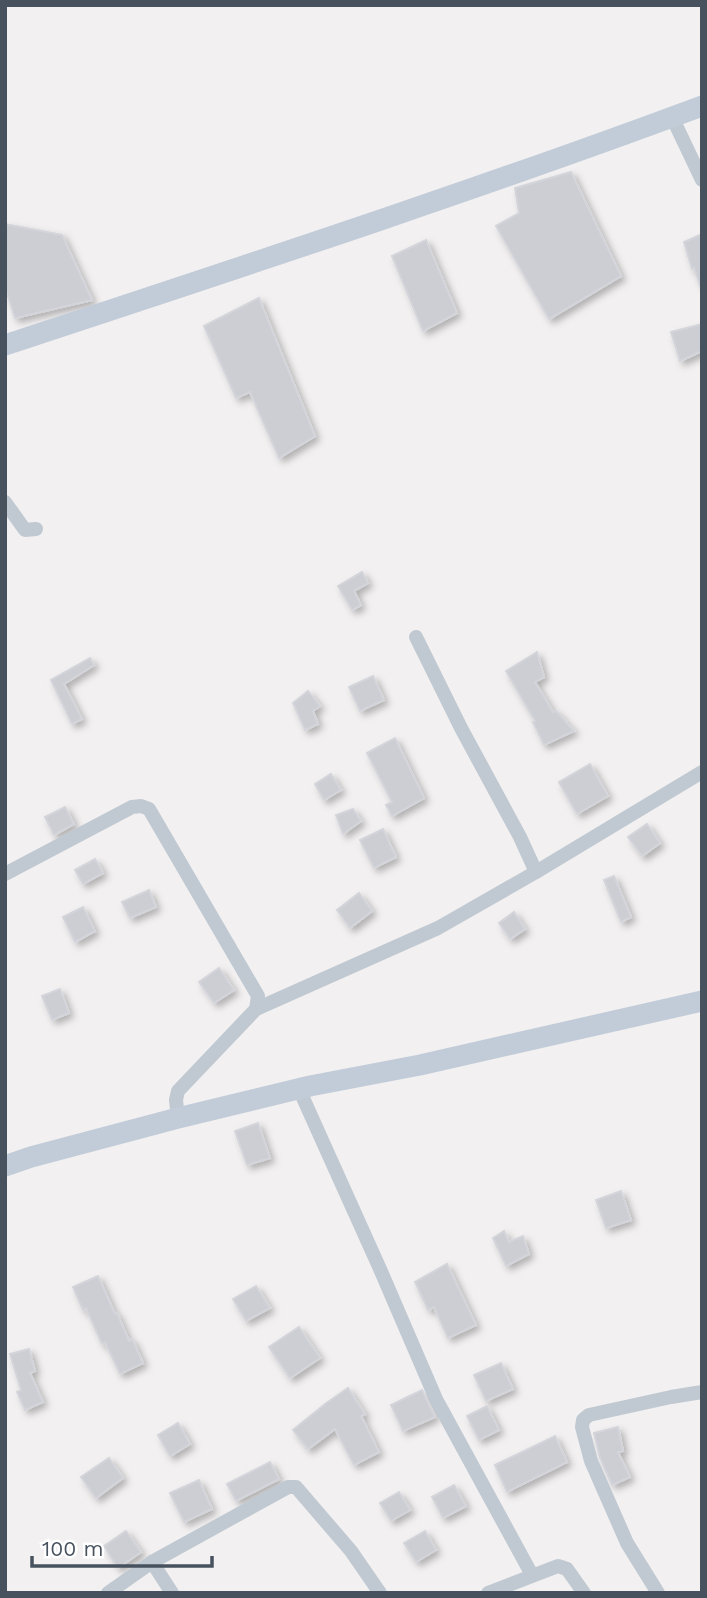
<svg xmlns="http://www.w3.org/2000/svg" width="707" height="1598" viewBox="0 0 707 1598" font-family="'Work Sans',sans-serif">
<defs>
<filter id="shadow"><feDropShadow dx="4" dy="4" stdDeviation="3.5" flood-color="#0004"/></filter>
</defs>
<rect width="100%" height="100%" fill="#f2f0f0"/>
<!-- building -->
<g fill="#ccced4" stroke="#d3d5db" stroke-width="2" filter="url(#shadow)">
<path d="M571 172 621 276 549 319 496 226 519 213 515 188Z"/>
<path d="M5 224 62 235 92 300 15 318 5 287Z"/>
<path d="M702 234V285H700L694 268 692 269 684 242Z"/>
<path d="M426 240 457 313 423 331 392 256Z"/>
<path d="M259 298 315 436 279 458 250 392 236 398 204 326Z"/>
<path d="M702 324V351L680 361 671 332Z"/>
<path d="M362 572 368 583 354 591 361 605 352 610 338 586Z"/>
<path d="M537 652 544 677 535 682 553 712 556 711 574 731 544 745 533 722 535 721 506 671Z"/>
<path d="M90 658 94 665 64 684 82 719 72 724 51 680Z"/>
<path d="M373 676 384 700 360 711 349 687Z"/>
<path d="M308 691 320 706 313 711 318 724 305 730 293 703Z"/>
<path d="M395 738 424 798 392 816 386 805 392 802 367 753Z"/>
<path d="M590 764 608 796 577 814 559 782Z"/>
<path d="M331 774 341 790 324 800 315 784Z"/>
<path d="M65 807 74 824 54 835 45 817Z"/>
<path d="M353 809 361 821 343 834 336 815Z"/>
<path d="M647 824 660 843 642 856 628 837Z"/>
<path d="M383 829 396 857 374 868 360 840Z"/>
<path d="M95 859 103 873 83 884 75 870Z"/>
<path d="M614 876 631 917 621 922 604 880Z"/>
<path d="M149 890 156 907 130 918 122 902Z"/>
<path d="M359 893 372 911 350 928 337 910Z"/>
<path d="M83 907 95 931 75 942 63 917Z"/>
<path d="M514 912 525 929 510 939 499 923Z"/>
<path d="M219 968 234 990 214 1003 199 982Z"/>
<path d="M60 989 69 1013 52 1020 42 996Z"/>
<path d="M258 1123 270 1158 247 1165 235 1131Z"/>
<path d="M621 1191 631 1220 606 1228 596 1200Z"/>
<path d="M504 1231 509 1242 523 1236 529 1254 506 1266 493 1238Z"/>
<path d="M447 1264 476 1325 448 1338 434 1307 428 1310 415 1282Z"/>
<path d="M98 1276 115 1314 117 1313 129 1341 132 1339 143 1363 120 1374 105 1342 102 1344 86 1308 83 1310 73 1287Z"/>
<path d="M256 1286 270 1308 246 1321 233 1299Z"/>
<path d="M299 1327 320 1358 290 1378 269 1347Z"/>
<path d="M29 1349 35 1371 30 1373 43 1402 25 1410 17 1392 21 1390 10 1354Z"/>
<path d="M501 1363 513 1389 486 1401 474 1375Z"/>
<path d="M348 1388 365 1414 361 1416 379 1452 354 1465 335 1429 308 1449 293 1430 325 1404Z"/>
<path d="M422 1390 435 1417 403 1431 391 1405Z"/>
<path d="M487 1406 499 1430 479 1440 467 1416Z"/>
<path d="M178 1423 190 1444 170 1456 158 1435Z"/>
<path d="M618 1427 623 1451 618 1452 630 1477 612 1485 600 1458 594 1433Z"/>
<path d="M555 1436 567 1462 507 1492 495 1465Z"/>
<path d="M109 1458 123 1478 96 1498 81 1477Z"/>
<path d="M270 1462 279 1479 236 1501 227 1484Z"/>
<path d="M199 1480 212 1509 184 1522 170 1493Z"/>
<path d="M454 1485 466 1506 443 1518 432 1497Z"/>
<path d="M399 1492 410 1510 391 1521 380 1503Z"/>
<path d="M126 1531 141 1552 118 1568 104 1546Z"/>
<path d="M425 1531 436 1550 416 1562 404 1543Z"/>
</g>
<g fill="none" stroke-linecap="round" stroke-linejoin="round">
<!-- street -->
<g stroke="#c0c9d2" stroke-width="14">
<path d="M672 117 702 180"/>
<path d="M5 502 25 530 36 529"/>
<path d="M416 637 461 728 520 837 536 872"/>
<path d="M5 874 132 807 141 806 149 809 258 996 256 1009"/>
<path d="M299 1089 380 1269 436 1399 532 1575"/>
<path d="M178 1118 176 1100 178 1091 256 1009 438 928 536 872 702 772"/>
<path d="M152 1562 172 1593"/>
<path d="M108 1593 152 1562 288 1487H296L351 1551 380 1593"/>
<path d="M488 1593 558 1566 567 1569 584 1593"/>
<path d="M658 1593 627 1543 591 1461 582 1427 583 1420 589 1415 671 1397 702 1392"/>
</g>
<!-- secondary -->
<g stroke="#c2ccd9" stroke-width="21">
<path d="M5 345C238 268 471 192 702 106"/>
<path d="M5 1166 31 1157 178 1118 310 1086 420 1065 702 1001"/>
</g>
</g>
<!-- border -->
<rect width="707" height="1598" fill="none" stroke="#47525e" stroke-width="14"/>
<!-- scale -->
<path d="M32 1556v10h180v-10" fill="none" stroke="#47525e" stroke-width="3.5"/>
<text x="42" y="1556" font-size="21" fill="#47525e" stroke="#ffffff" stroke-width="5" paint-order="stroke">100 m</text>
</svg>
